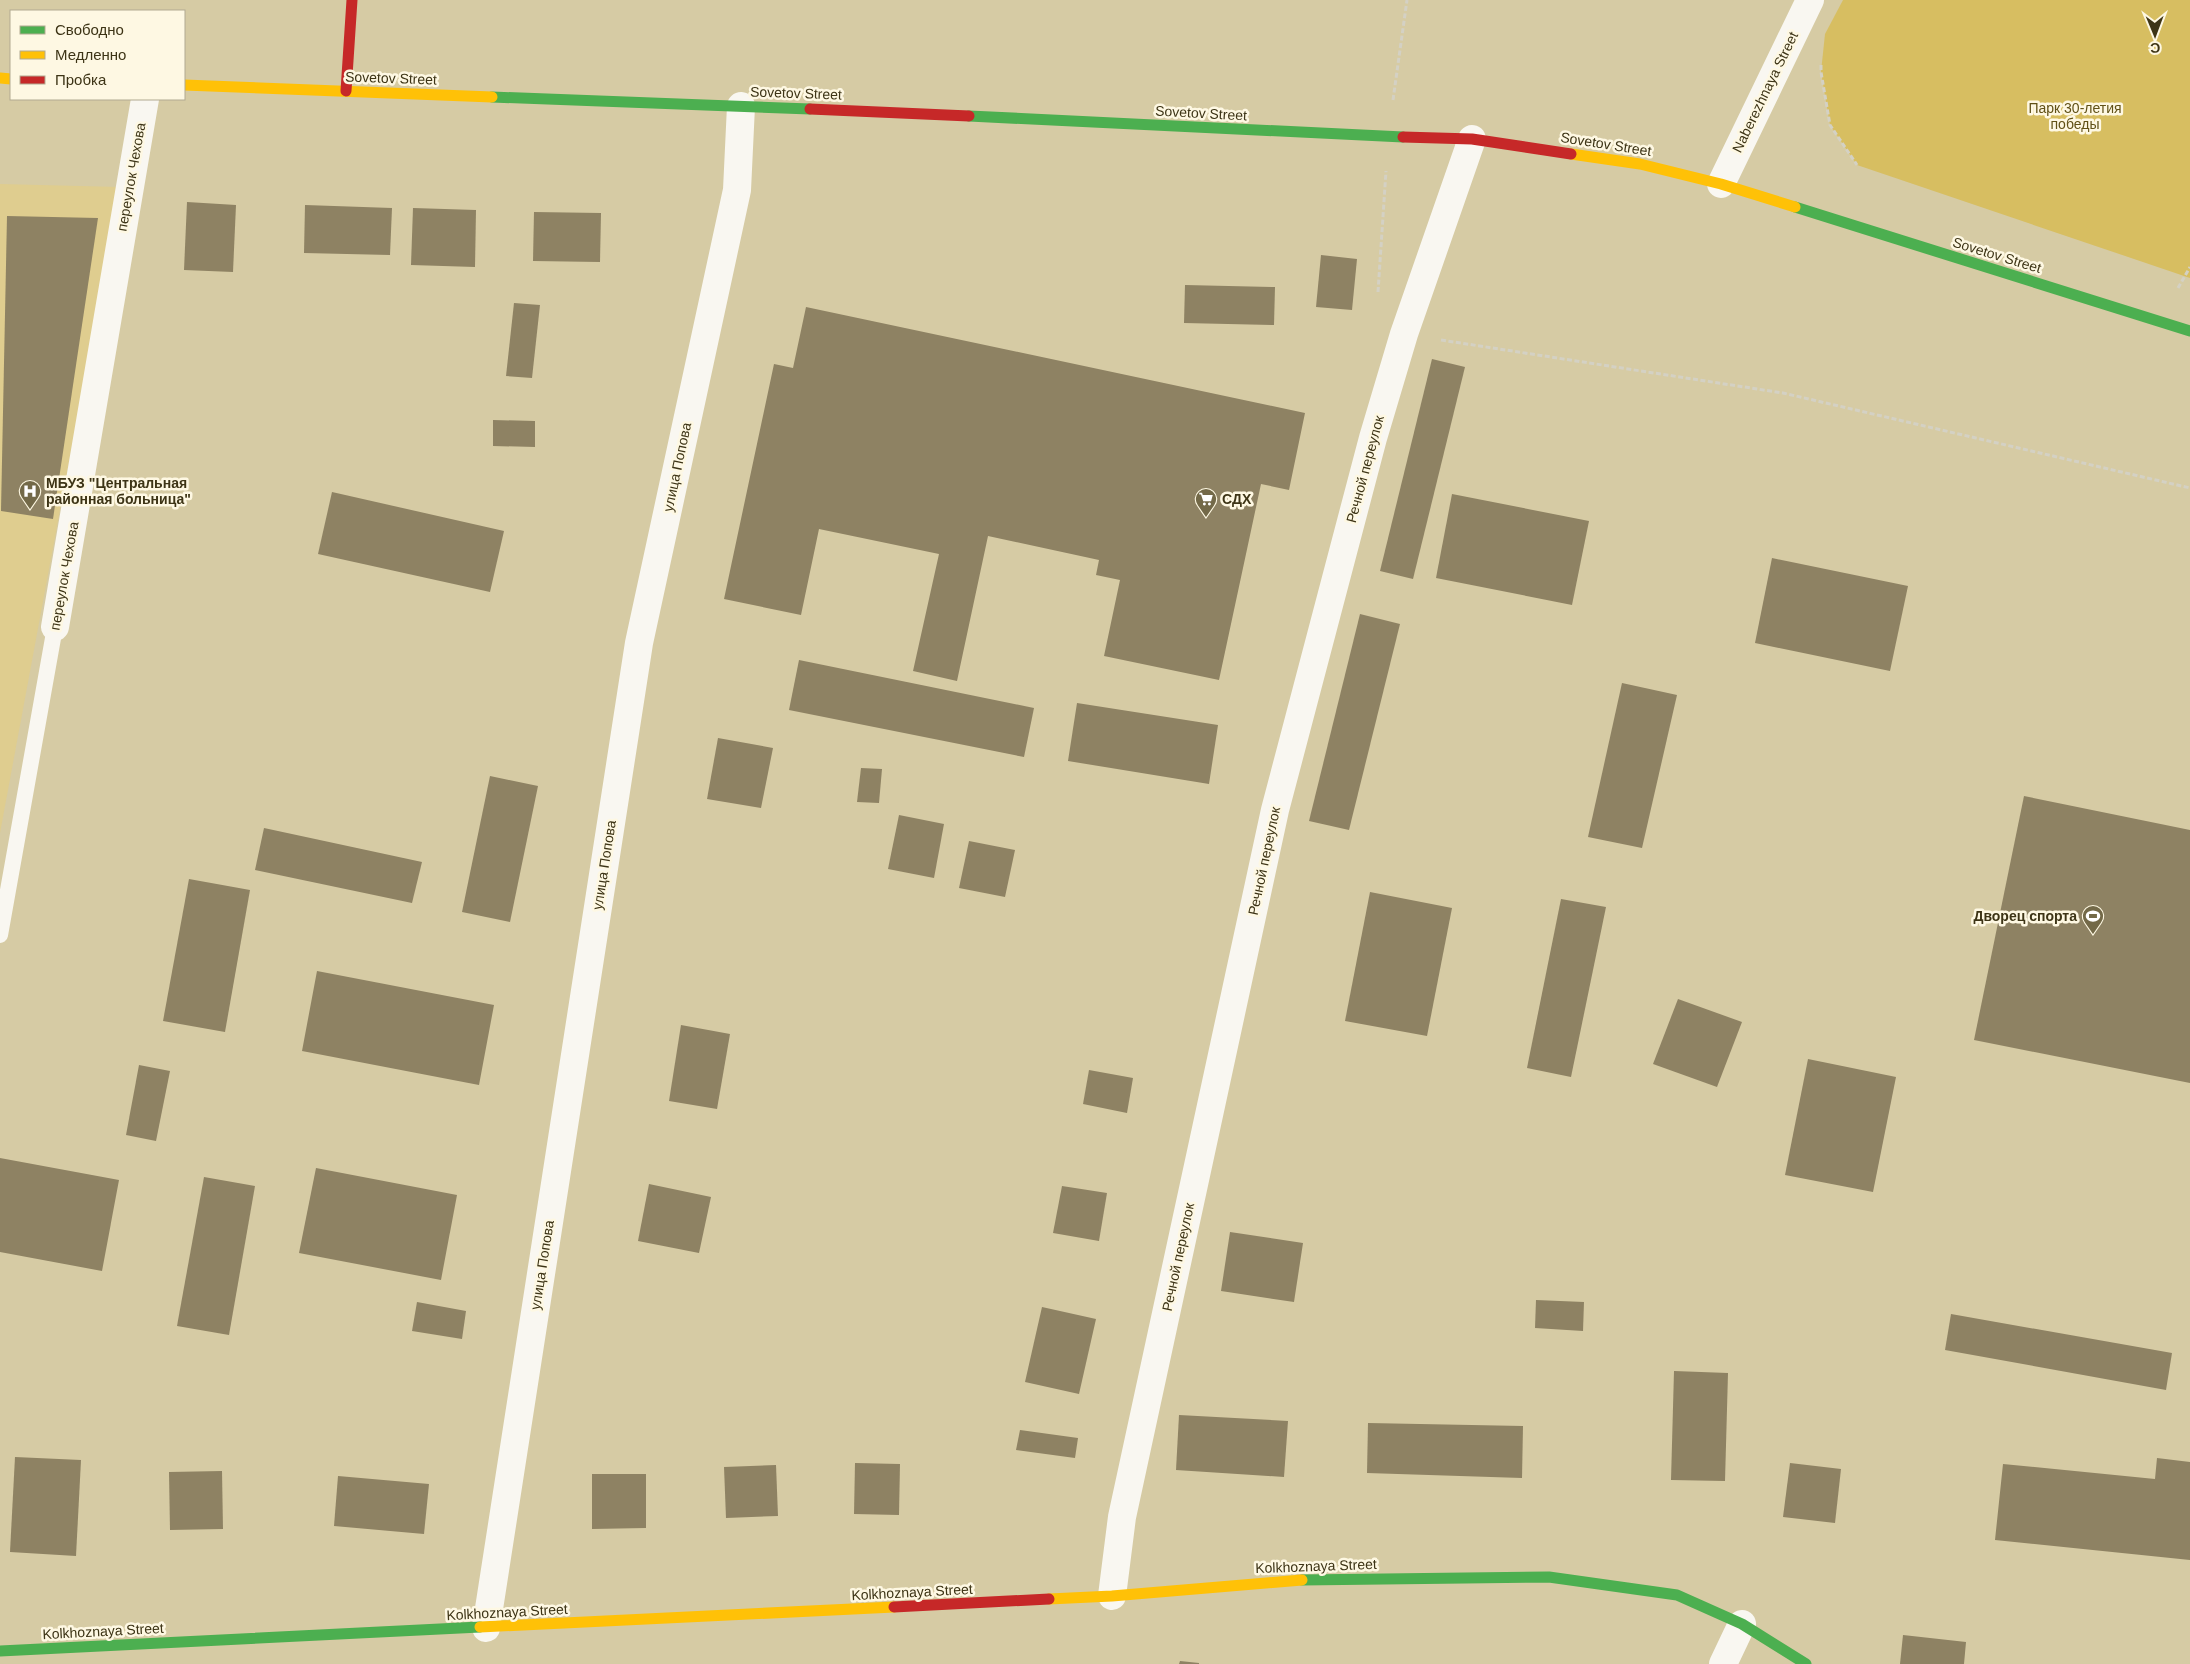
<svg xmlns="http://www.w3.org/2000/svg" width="2190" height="1664" viewBox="0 0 2190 1664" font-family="Arial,sans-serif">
<rect width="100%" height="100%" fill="#d6cba4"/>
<!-- built -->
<path fill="#dfcd8f" d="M0 184 120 187 0 833Z"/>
<!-- green -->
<path fill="#d7be61" d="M1843 0H2190V278L1857 165 1830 125 1821 72 1825 34Z"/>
<!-- building -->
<g fill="#8e8263">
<path d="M187 202 236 205 233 272 184 270Z"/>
<path d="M305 205 392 208 390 255 304 253Z"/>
<path d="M413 208 476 210 475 267 411 265Z"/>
<path d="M534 212 601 213 600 262 533 261Z"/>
<path d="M7 216 98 218 53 519 1 511Z"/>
<path d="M1321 255 1357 259 1352 310 1316 307Z"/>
<path d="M1185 285 1275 287 1274 325 1184 323Z"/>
<path d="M514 303 540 305 532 378 506 376Z"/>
<path d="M806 307 1305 413 1289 490 1261 484 1219 680 1104 656 1120 580 1096 575 1099 560 988 536 957 681 913 671 939 554 819 529 801 615 724 599 774 364 793 368Z"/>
<path d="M1432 359 1465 367 1413 579 1380 571Z"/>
<path d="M493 420 535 421V447L493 446Z"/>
<path d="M332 492 504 531 490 592 318 554Z"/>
<path d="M1452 494 1589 521 1572 605 1436 578Z"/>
<path d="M1772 558 1908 586 1890 671 1755 643Z"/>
<path d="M1360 614 1400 624 1349 830 1309 821Z"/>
<path d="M799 660 1034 708 1024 757 789 710Z"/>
<path d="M1622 683 1677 695 1642 848 1588 837Z"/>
<path d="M1077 703 1218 725 1209 784 1068 761Z"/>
<path d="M718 738 773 748 761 808 707 799Z"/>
<path d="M861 768 882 769 879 803 857 802Z"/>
<path d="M490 776 538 786 510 922 462 912Z"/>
<path d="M2024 796 2190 830V1083L1974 1040Z"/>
<path d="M899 815 944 824 934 878 888 869Z"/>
<path d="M264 828 422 862 412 903 255 870Z"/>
<path d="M969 841 1015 850 1005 897 959 888Z"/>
<path d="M189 879 250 890 225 1032 163 1021Z"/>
<path d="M1370 892 1452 908 1427 1036 1345 1021Z"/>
<path d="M1561 899 1606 907 1571 1077 1527 1068Z"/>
<path d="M317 971 494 1005 479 1085 302 1051Z"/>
<path d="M1678 999 1742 1022 1717 1087 1653 1064Z"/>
<path d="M681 1025 730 1034 717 1109 669 1101Z"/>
<path d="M1808 1059 1896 1077 1873 1192 1785 1175Z"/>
<path d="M139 1065 170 1071 156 1141 126 1135Z"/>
<path d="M1089 1070 1133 1078 1127 1113 1083 1104Z"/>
<path d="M0 1158 119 1180 102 1271 0 1252Z"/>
<path d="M316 1168 457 1195 441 1280 299 1253Z"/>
<path d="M204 1177 255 1186 229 1335 177 1326Z"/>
<path d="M649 1184 711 1197 699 1253 638 1241Z"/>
<path d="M1062 1186 1107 1193 1099 1241 1053 1233Z"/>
<path d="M1230 1232 1303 1243 1294 1302 1221 1291Z"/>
<path d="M1536 1300 1584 1302 1583 1331 1535 1328Z"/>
<path d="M417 1302 466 1311 462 1339 412 1331Z"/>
<path d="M1042 1307 1096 1319 1079 1394 1025 1382Z"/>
<path d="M1951 1314 2172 1353 2166 1390 1945 1350Z"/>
<path d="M1674 1371 1728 1373 1725 1481 1671 1480Z"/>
<path d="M1179 1415 1288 1421 1284 1477 1176 1470Z"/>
<path d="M1368 1423 1523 1426 1522 1478 1367 1473Z"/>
<path d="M1020 1430 1078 1438 1075 1458 1016 1450Z"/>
<path d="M15 1457 81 1460 76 1556 10 1552Z"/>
<path d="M2157 1458 2190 1462V1560L1995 1540 2003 1464 2155 1479Z"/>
<path d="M855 1463 900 1464 899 1515 854 1514Z"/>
<path d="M1790 1463 1841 1469 1835 1523 1783 1517Z"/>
<path d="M776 1465 778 1516 726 1518 724 1467Z"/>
<path d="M222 1471 223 1529 170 1530 169 1472Z"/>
<path d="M592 1474H646V1528L592 1529Z"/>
<path d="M338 1476 429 1484 424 1534 334 1526Z"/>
<path d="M1903 1635 1966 1642 1964 1664H1900Z"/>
<path d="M1180 1661 1199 1663V1664H1179Z"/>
</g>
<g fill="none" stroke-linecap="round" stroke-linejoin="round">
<!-- path -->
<g stroke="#d4d1c4" stroke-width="3" stroke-dasharray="5 2.5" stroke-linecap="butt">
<path d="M1821 65V72L1830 125 1857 165"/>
<path d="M1393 100 1407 0"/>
<path d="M2178 288 2190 267"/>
<path d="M1378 292 1386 171"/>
<path d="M1441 340 1783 393 2190 488"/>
</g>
<!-- lane -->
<path stroke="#f9f7f1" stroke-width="16" d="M0 935 55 627"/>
<!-- street -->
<g stroke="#f9f7f1" stroke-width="28">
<path d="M1721 184 1810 0"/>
<path d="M55 627 145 99"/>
<path d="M1112 1596 1122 1517 1275 810 1373 438 1404 334 1472 139"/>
<path d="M486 1628 639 643 737 190 741 106"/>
<path d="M1723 1664 1742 1624"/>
</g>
<!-- fast -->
<g stroke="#4caf50" stroke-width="11">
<path d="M492 97 810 109"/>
<path d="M969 116 1403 137"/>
<path d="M1795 207 2190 331"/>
<path d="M1302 1580 1549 1577 1677 1595 1742 1624 1806 1664"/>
<path d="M0 1651 480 1627"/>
</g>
<!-- slow -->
<g stroke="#ffc107" stroke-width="11">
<path d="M0 78 11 79"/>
<path d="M184 85 492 97"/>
<path d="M1571 154 1640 164 1721 184 1795 207"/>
<path d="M1049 1599 1112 1596 1302 1580"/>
<path d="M480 1627 894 1607"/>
</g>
<!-- jam -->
<g stroke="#c62828" stroke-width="11">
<path d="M346 91 352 0"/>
<path d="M810 109 969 116"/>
<path d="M1403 137 1472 139 1571 154"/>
<path d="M894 1607 1049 1599"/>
</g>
</g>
<!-- icons -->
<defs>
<g id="hospital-pin" transform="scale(1.125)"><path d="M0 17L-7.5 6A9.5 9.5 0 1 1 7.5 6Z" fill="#736948" stroke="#fef8e3"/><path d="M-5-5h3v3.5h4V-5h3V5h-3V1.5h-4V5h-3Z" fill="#fff"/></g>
<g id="supermarket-pin" transform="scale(1.125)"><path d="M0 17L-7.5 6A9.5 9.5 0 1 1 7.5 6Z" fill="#736948" stroke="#fef8e3"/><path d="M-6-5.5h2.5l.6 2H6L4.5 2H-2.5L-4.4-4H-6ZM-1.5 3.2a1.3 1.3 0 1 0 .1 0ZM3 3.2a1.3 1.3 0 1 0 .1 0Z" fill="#fff"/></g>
<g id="stadium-pin" transform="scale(1.125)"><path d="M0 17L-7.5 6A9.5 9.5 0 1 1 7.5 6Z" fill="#736948" stroke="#fef8e3"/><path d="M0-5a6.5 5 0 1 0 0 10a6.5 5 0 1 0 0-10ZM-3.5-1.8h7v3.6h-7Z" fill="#fff"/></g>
</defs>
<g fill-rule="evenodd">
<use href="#hospital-pin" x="30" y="491"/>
<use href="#supermarket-pin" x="1206" y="499"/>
<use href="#stadium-pin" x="2093" y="916"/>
</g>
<g text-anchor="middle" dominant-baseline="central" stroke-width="5" stroke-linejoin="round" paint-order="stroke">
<!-- street labels -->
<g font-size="14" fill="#3d3416" stroke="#fef8e3">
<text transform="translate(391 78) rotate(2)">Sovetov Street</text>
<text transform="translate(1765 92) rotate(-64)">Naberezhnaya Street</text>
<text transform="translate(796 93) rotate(2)">Sovetov Street</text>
<text transform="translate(1201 113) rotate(3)">Sovetov Street</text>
<text transform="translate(1606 144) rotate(9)">Sovetov Street</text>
<text transform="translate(131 177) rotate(-80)">переулок Чехова</text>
<text transform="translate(1997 255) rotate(17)">Sovetov Street</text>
<text transform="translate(677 467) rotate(-78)">улица Попова</text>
<text transform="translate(1365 469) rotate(-75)">Речной переулок</text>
<text transform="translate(64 576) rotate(-80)">переулок Чехова</text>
<text transform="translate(1264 861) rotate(-78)">Речной переулок</text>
<text transform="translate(604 865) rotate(-81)">улица Попова</text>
<text transform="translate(1178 1257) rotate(-78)">Речной переулок</text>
<text transform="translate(542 1265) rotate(-81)">улица Попова</text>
<text transform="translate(1316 1566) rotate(-2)">Kolkhoznaya Street</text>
<text transform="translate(912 1592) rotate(-3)">Kolkhoznaya Street</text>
<text transform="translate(507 1612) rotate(-3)">Kolkhoznaya Street</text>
<text transform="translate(103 1631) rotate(-3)">Kolkhoznaya Street</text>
</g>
<!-- park labels -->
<g font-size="14" fill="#615117" stroke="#fef8e3">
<text x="2075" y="108">Парк 30-летия<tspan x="2075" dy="16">победы</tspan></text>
</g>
<!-- poi labels -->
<g font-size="14" font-weight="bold" fill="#3d3416" stroke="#fef8e3" text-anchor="start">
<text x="46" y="483">МБУЗ "Центральная<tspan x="46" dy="16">районная больница"</tspan></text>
<text x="1222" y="499">СДХ</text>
<text x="2077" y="916" text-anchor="end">Дворец спорта</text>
</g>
</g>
<!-- legend -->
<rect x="10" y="10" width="175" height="90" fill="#fef8e3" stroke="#b1aa91"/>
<rect x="20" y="26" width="25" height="8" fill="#4caf50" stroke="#b1aa91"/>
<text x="55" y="35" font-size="15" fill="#3d3416">Свободно</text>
<rect x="20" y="51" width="25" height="8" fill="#ffc107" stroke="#b1aa91"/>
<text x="55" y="60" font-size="15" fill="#3d3416">Медленно</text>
<rect x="20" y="76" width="25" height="8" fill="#c62828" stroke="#b1aa91"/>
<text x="55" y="85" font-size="15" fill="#3d3416">Пробка</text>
<!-- north arrow -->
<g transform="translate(2155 35) rotate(179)" stroke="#fef8e3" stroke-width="4" paint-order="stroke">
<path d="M0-4L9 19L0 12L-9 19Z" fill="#3d3416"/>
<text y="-8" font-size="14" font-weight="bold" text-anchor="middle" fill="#3d3416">С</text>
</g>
</svg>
